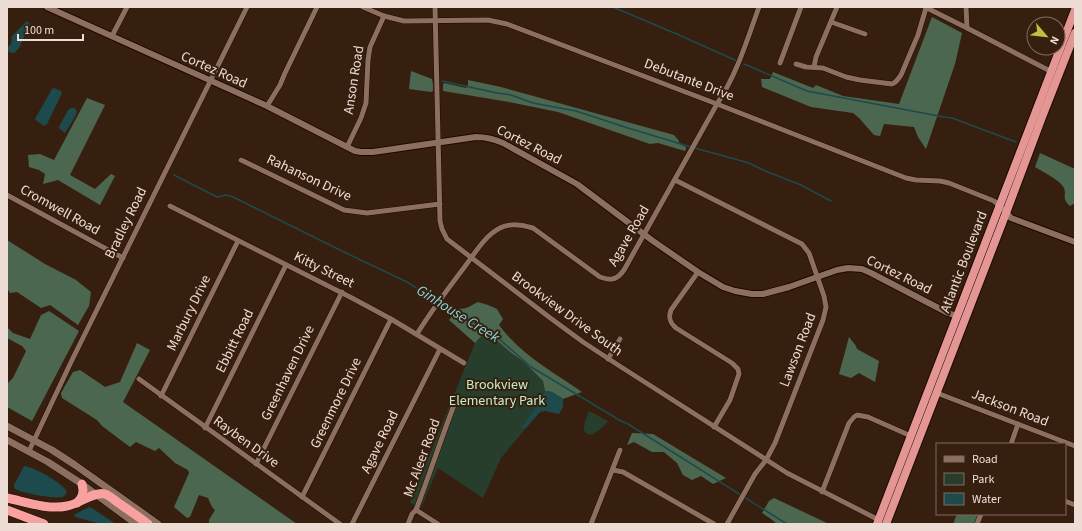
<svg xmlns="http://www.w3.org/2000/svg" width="1082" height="531" viewBox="0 0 1082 531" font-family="'Source Sans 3',sans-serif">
<rect width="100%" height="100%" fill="#371f10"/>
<!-- green -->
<g fill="#263e2b">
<path d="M486 331 510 352 524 362 543 381 545 391 533 411 521 428H526L501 458 483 498 438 468 421 508 410 503 475 343Z"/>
<path d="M589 411 608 421 602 428 592 435C591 435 587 434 586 433 581 429 587 416 589 411Z"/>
</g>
<!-- forest -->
<g fill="#4c6750">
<path d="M932 17 962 33 955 64 926 149 918 137 914 127 884 124 880 136 874 135 859 118 853 113 811 107 762 87 761 79H770L773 72 813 88 816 85 843 96 899 104Z"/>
<path d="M411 71 432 79 433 85V91L431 92 409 89Z"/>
<path d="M468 80 501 87 674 135 679 141V144L686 147V149L685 151 658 143 650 144 558 112 509 102 443 91V85L444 83 466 88 468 85Z"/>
<path d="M87 98 105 105 70 175 95 189 111 174 115 176 100 205 58 180 43 184 45 174 39 170 29 167 28 155 40 154 54 160Z"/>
<path d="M1040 153 1075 169V203L1070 206C1061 197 1067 197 1064 188 1060 180 1043 172 1035 167Z"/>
<path d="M7 240 45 264 76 280 91 292 89 306 78 325 50 305 41 308 17 292 10 293 7 288Z"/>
<path d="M478 302 488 305 497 309 503 319 499 325C520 354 553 372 582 392L563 399 552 392 545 391 543 381 524 362 510 352 486 331 475 343 449 320 458 309C469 309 469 306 478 302Z"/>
<path d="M49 311 79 331 32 421 7 407V384L13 378 26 351 22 346 7 338V327L13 333 30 339 41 315Z"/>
<path d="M849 337 856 346 857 349 879 361 875 382 859 373 851 378 839 374Z"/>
<path d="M137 343 150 350 123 402 297 524H209V520L215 510 212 507 208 498 199 495 190 517 187 518 174 507 189 473 188 470 175 463 159 448 155 451 136 442 130 447 102 426 97 420 62 398 61 393 73 372 80 370 105 387 120 382Z"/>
<path d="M632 433 653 434 726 478 713 484 701 476 692 480 683 475 677 463 664 452H652L634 442 627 445Z"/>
<path d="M774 498 829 524H777L771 519 762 513 769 501Z"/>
<path d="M957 514H984L980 524H953Z"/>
</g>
<!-- water -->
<g fill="#1d4a4c">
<path d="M27 21 30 24 19 48 14 53 9 52 7 48 11 44 12 36Z"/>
<path d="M54 88 61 91 62 93 47 124 44 126 37 121 35 119 52 89Z"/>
<path d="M71 108H74L77 111 76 115 65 133 60 129 59 127 68 110Z"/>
<path d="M545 391 552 392 563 399V407L559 414 545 411 540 412 526 428H521L533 411Z"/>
<path d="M24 466C34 467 63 483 67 492 65 495 65 496 62 497 54 499 19 493 14 488V485Z"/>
<path d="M90 507 113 522 114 524H101L75 517 74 515 83 510Z"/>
</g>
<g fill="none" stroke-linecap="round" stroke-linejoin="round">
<!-- stream -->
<g stroke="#1d4a4c" stroke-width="1.5">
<path d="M613 7 679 35 737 61"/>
<path d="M744 64 807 91 944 117 952 118 1016 142"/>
<path d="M442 81 497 93 511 95 533 103 576 111 628 128 691 147"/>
<path d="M695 148 749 163 763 170 801 185 831 201"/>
<path d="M174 175 217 197 226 195 231 196 346 253 407 282 415 287 435 303"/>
<path d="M438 305 450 313 481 325 489 330 522 359 531 367 621 421 628 424 787 524"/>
</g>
<!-- minor casing -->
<g stroke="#1d0800" stroke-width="6">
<g id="minor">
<path d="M363 7 384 16 404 21 488 20 507 24 717 104 906 178 916 180 940 181 949 183 994 201 1000 206"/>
<path d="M435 7 440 221 442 229 447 239 549 317 583 342 618 365 787 473 879 520"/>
<path d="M925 7 967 28 1052 72"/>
<path d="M966 7 967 28"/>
<path d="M831 22 865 34"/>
<path d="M112 36 127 7"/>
<path d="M780 63 801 7"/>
<path d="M796 64 806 67 823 68 846 77 860 80 892 84C897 82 898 79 901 75L918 35 926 8"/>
<path d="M814 67 816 57 837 7"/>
<path d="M267 106 280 85 285 73 317 7"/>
<path d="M347 147 361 118 366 103 368 60 370 47 384 16"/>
<path d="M241 160 344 210 367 213 440 204"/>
<path d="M675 180 802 244 809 253 824 296 826 307 823 320 775 443 766 460 755 474 727 524"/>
<path d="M7 195 123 258"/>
<path d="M170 206 352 298 391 319 464 363"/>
<path d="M698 272 671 310C668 318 670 323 676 328L732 363 738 369 739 374 730 400 714 427"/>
<path d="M417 334C431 311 447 290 463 269 474 255 484 236 500 228 510 222 523 225 533 228L600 277C611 281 617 280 624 270L717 104C737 74 747 40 759 7"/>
<path d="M608 359 620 339"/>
<path d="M139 379 340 524"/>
<path d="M937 393 1075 446"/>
<path d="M161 396 238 241"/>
<path d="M205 428 286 265"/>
<path d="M1011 444 1018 424"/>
<path d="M29 451 72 360 247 7"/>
<path d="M256 464 342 292"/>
<path d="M613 470 623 472 714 524"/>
<path d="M822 492 849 423 854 417 857 415 868 417 911 436"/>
<path d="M302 497 391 319"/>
<path d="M1065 501 1075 505"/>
<path d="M416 510 438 524"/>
<path d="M352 524 440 349"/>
<path d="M408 524 412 514 416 510C430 473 442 436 456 400"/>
<path d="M591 524 620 450"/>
<path d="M977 524 981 514"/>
</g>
</g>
<!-- tertiary casing -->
<g stroke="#1d0800" stroke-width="8">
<g id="tertiary">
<path d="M47 7 267 106 355 151 361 152H373L476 137C486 137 494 139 503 143L577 184 653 241 698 272 723 287 735 291 752 294H763L789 287 837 270 848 268 862 269 871 273 948 313 957 316"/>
<path d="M1004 210 1011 218 1075 242"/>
</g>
</g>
<!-- secondary casing -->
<g stroke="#1d0800" stroke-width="8">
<g id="secondary">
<path d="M7 426 52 450 75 465 158 524"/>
<path d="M7 440 48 462 82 484 136 524"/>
</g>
</g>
<!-- trunk casing -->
<g stroke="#1d0800" stroke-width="10">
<g id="trunk">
<path d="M877 524 1075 10"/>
<path d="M886 524 1006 213 1042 117 1075 33"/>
</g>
</g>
<!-- motorway casing -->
<g stroke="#1d0800" stroke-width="10">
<g id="motorway">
<path d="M7 498C26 502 48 510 67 506 79 504 94 491 105 494 111 496 115 501 120 504 130 511 139 517 148 524"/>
<path d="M77 503C83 497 84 492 82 484"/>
<path d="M7 510 44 524"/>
</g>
</g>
<!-- minor -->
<use href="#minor" stroke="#8c6f5e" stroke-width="5"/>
<!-- tertiary -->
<use href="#tertiary" stroke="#8c6f5e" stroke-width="6"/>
<!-- secondary -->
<use href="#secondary" stroke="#8c6f5e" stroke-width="7"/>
<!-- trunk -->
<use href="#trunk" stroke="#e39693" stroke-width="8"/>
<!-- motorway -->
<use href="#motorway" stroke="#f9a0a0" stroke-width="9"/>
</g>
<g text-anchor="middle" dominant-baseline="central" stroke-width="4" stroke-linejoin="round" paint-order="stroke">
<!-- street labels -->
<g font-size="14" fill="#eeddd4" stroke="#371f10">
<text transform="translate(214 70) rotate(24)">Cortez Road</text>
<text transform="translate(354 80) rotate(-81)">Anson Road</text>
<text transform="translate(689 80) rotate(21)">Debutante Drive</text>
<text transform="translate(529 145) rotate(27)">Cortez Road</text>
<text transform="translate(309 178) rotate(25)">Rahanson Drive</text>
<text transform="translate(60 210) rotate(29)">Cromwell Road</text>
<text transform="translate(126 223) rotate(-64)">Bradley Road</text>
<text transform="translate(629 236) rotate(-60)">Agave Road</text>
<text transform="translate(964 262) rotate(-69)">Atlantic Boulevard</text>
<text transform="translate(324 270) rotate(26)">Kitty Street</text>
<text transform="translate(899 275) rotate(26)">Cortez Road</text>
<text transform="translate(189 313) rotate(-64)">Marbury Drive</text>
<text transform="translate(567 314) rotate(36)">Brookview Drive South</text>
<text transform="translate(235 341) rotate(-64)">Ebbitt Road</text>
<text transform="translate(798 350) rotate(-69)">Lawson Road</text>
<text transform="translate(288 373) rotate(-64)">Greenhaven Drive</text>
<text transform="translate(336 403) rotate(-64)">Greenmore Drive</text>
<text transform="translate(1010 408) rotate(21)">Jackson Road</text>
<text transform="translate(246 442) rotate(36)">Rayben Drive</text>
<text transform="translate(380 442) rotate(-64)">Agave Road</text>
<text transform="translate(422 458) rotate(-70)">Mc Aleer Road</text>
</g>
<!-- park labels -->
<g font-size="14" fill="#bef1c6" stroke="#371f10">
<text x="497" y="385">Brookview<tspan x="497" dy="16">Elementary Park</tspan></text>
</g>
<!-- water labels -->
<g font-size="15" font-style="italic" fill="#83d3d7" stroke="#371f10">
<text transform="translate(458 314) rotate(32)">Ginhouse Creek</text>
</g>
</g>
<!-- border -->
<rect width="1082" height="531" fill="none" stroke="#eeddd4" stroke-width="16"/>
<!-- legend -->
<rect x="936" y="443" width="130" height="72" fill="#371f10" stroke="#806b5e"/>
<rect x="944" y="456" width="20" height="6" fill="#8c6f5e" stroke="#806b5e"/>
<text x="972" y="463" font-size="12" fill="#eeddd4">Road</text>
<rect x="944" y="473" width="20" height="12" fill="#263e2b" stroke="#806b5e"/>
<text x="972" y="483" font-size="12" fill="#eeddd4">Park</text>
<rect x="944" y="493" width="20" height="12" fill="#1d4a4c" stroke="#806b5e"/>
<text x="972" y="503" font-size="12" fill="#eeddd4">Water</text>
<!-- north arrow -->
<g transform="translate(1046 36) rotate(118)"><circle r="19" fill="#371f10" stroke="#806b5e"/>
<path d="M0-3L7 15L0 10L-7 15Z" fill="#c0be41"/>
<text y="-6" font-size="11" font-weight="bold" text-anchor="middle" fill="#eeddd4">N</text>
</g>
<!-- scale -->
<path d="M18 34v6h65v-6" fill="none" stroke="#eeddd4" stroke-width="2"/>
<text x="24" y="34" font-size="12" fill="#eeddd4" stroke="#371f10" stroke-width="3" paint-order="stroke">100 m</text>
</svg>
